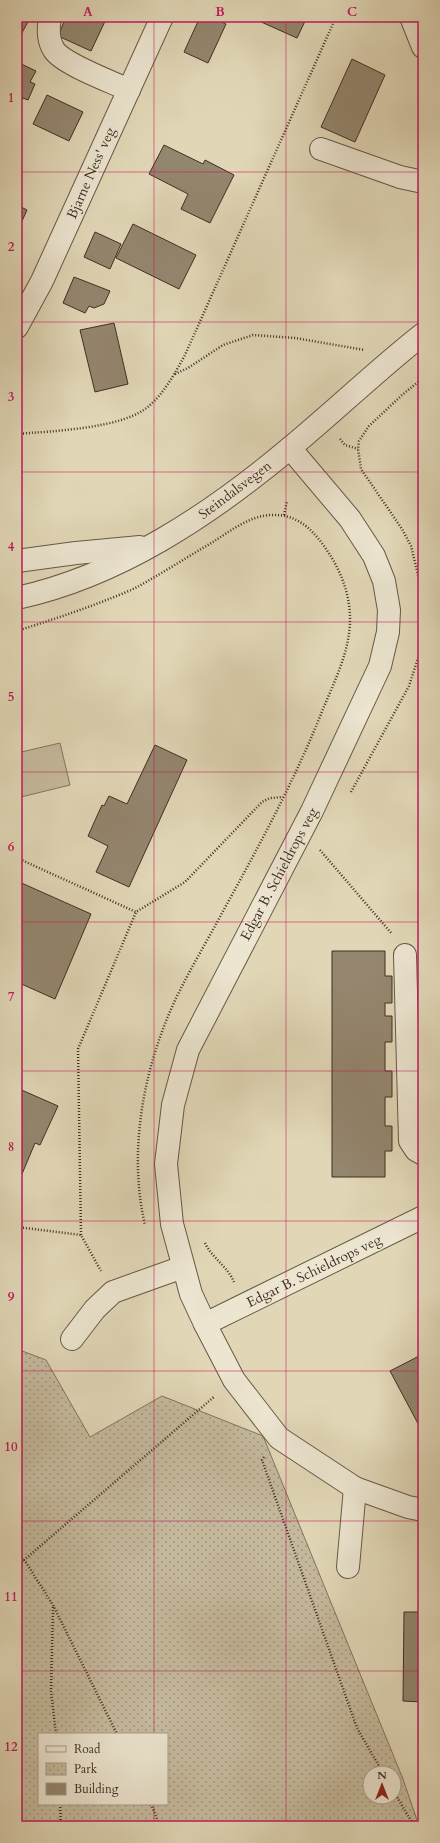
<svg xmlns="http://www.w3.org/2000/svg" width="440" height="1843" viewBox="0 0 440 1843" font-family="Cardo,serif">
<defs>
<pattern id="park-dots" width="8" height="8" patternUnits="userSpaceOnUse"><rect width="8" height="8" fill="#c6ba9e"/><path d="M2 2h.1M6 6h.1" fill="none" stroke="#a29880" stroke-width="1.8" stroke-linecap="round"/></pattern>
</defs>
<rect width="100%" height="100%" fill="#e1d7b7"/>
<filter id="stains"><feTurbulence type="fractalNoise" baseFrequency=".005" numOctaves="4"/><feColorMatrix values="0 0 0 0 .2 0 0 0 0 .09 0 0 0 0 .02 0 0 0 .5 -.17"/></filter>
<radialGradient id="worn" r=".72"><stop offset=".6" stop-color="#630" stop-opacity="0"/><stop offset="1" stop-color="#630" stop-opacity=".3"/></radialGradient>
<!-- park -->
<path fill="url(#park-dots)" stroke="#837460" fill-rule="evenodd" d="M17 1349 46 1360 90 1437 162 1396 263 1436 403 1779 419 1826H17ZM39 1734H167V1804H39ZM370 1773H394V1797H370Z"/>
<!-- garden -->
<path fill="#c6ba9e" stroke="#837460" d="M60 743 70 785 17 798V753Z"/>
<!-- building -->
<g fill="#94866f" stroke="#402e21">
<path d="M17 17 30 18 17 42Z"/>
<path d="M66 17H107L91 51 58 36Z"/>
<path d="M200 17H211L226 24 208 63 184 52Z"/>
<path d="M250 17H307L297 38Z"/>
<path d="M352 59 385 75 355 142 321 127Z"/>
<path d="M17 62 36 71 30 82 35 84 28 100 23 98 18 107Z"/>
<path d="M47 95 83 112 69 141 33 124Z"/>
<path d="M17 125 22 127 17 137Z"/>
<path d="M164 145 203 164 205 160 234 175 210 223 181 209 188 194 149 174Z"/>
<path d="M17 205 27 210 17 232Z"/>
<path d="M133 224 196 255 179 289 116 258Z"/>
<path d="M95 232 121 244 110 269 84 257Z"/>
<path d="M74 277 110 291 104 304 94 308 89 306 85 313 63 303Z"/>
<path d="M114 323 128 384 95 392 80 330Z"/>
<path d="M155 745 187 760 129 887 96 872 108 846 88 836 102 805 104 806 109 796 127 804Z"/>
<path d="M17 881 91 914 55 999 17 982Z"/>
<path d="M332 951H385V976H392V1003H385V1016H392V1042H385V1071H392V1097H385V1126H392V1151H385V1177H332Z"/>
<path d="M17 1088 58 1106 40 1145 35 1143 22 1174 17 1172Z"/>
<path d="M423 1354V1433L390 1371Z"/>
<path d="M404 1612H423V1702L403 1701Z"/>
</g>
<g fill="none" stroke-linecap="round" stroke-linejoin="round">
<!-- minor casing -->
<g stroke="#685846" stroke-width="24">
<g id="minor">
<path d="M50 17C48 28 48 41 54 50 63 64 112 82 129 90"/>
<path d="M411 17 423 47"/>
<path d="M321 149 400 177 423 182"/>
<path d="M17 327 42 281 162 17"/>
<path d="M290 448 350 519 374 556 384 581 389 610 388 632 380 666 312 811 188 1050 173 1105 166 1164 172 1224 191 1294 205 1324 234 1380 279 1438 355 1488 408 1507 423 1510"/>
<path d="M17 561 76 553 140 547"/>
<path d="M17 598C119 576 211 514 290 448 335 411 377 370 423 334"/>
<path d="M405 955 410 1141 416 1150 423 1154"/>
<path d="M205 1324 423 1217"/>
<path d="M72 1339 95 1309 113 1292 183 1267"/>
<path d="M348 1567 355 1488"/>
</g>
</g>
<!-- path -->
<g stroke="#402e21" stroke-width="2.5" stroke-dasharray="1 2" stroke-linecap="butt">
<path d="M175 374 188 368 223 345 253 335 295 338 365 350"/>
<path d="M423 378 402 395 369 426 359 441 358 449 361 469 402 529 411 546 418 575 423 612"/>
<path d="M17 434C51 431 125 429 150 405 165 392 175 373 185 355L336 17"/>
<path d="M340 439 345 445 358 449"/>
<path d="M284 515 287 501"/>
<path d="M17 631C48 621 79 611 109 599 119 595 130 591 139 586 164 572 189 556 213 542 230 531 251 515 272 515 296 514 311 528 324 546 339 567 349 590 350 616 351 649 335 680 323 709 295 780 259 846 222 913 202 951 178 988 163 1029 140 1090 130 1161 145 1225"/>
<path d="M351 792 409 686 420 652 423 618"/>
<path d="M320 850 392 934"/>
<path d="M17 858 136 912"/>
<path d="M17 1227 81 1235 101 1271"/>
<path d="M81 1235 78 1049 136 912 185 882 262 802 270 798 283 797"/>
<path d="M205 1243C212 1258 228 1267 234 1282"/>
<path d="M264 1457 262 1460 357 1728 383 1773"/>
<path d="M17 1554 25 1561 53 1605 117 1734"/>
<path d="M17 1566 215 1396"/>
<path d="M53 1607 51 1691 56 1734"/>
<path d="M394 1792 414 1826"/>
<path d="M60 1804 61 1826"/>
<path d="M151 1804 160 1826"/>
</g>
<!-- minor -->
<use href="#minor" stroke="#ece5d0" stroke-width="22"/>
</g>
<!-- grid -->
<path fill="none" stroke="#c2185b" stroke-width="1" stroke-opacity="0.55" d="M154 17V1734M286 17V1826M17 172H423M17 322H423M17 472H423M17 622H423M17 772H423M17 922H423M17 1071H423M17 1221H423M17 1371H423M17 1521H423M17 1671H423M154 1804V1826"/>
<g text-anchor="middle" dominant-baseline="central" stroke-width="3" stroke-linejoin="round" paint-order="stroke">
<!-- street labels -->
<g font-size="14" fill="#402e21" stroke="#ece5d0">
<text transform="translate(91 173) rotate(-66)">Bjarne Ness' veg</text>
<text transform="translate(235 490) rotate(-37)">Steindalsvegen</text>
<text transform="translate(279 874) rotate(-62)">Edgar B. Schieldrops veg</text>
<text transform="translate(314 1271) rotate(-26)">Edgar B. Schieldrops veg</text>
</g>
</g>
<!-- margin -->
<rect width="440" height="1843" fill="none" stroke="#e1d7b7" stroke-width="44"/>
<!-- legend -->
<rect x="38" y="1733" width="130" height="72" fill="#ece5d0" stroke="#a79c8a"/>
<rect x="46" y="1746" width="20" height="6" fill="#ece5d0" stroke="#a79c8a"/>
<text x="74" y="1753" font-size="12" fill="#402e21">Road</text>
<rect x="46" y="1763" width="20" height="12" fill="url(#park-dots)" stroke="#a79c8a"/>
<text x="74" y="1773" font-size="12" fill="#402e21">Park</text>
<rect x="46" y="1783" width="20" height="12" fill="#94866f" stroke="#a79c8a"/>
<text x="74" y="1793" font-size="12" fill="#402e21">Building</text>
<!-- north arrow -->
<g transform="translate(382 1785)"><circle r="19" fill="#ece5d0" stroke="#a79c8a"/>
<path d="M0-3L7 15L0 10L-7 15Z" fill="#8f2418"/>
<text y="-6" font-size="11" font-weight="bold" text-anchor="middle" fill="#402e21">N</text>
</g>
<rect x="22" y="22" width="396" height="1799" fill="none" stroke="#c2185b" stroke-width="1.5"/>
<g font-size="13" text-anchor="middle" font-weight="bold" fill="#c2185b">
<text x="88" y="16">A</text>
<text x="220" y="16">B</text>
<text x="352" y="16">C</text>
<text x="11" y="102">1</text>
<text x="11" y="251">2</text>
<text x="11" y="401">3</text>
<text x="11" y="551">4</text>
<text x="11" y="701">5</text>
<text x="11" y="851">6</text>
<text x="11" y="1001">7</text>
<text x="11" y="1151">8</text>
<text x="11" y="1301">9</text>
<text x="11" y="1451">10</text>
<text x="11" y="1601">11</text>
<text x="11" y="1751">12</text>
</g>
<rect width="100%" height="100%" filter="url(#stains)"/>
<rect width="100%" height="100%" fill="url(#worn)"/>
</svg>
